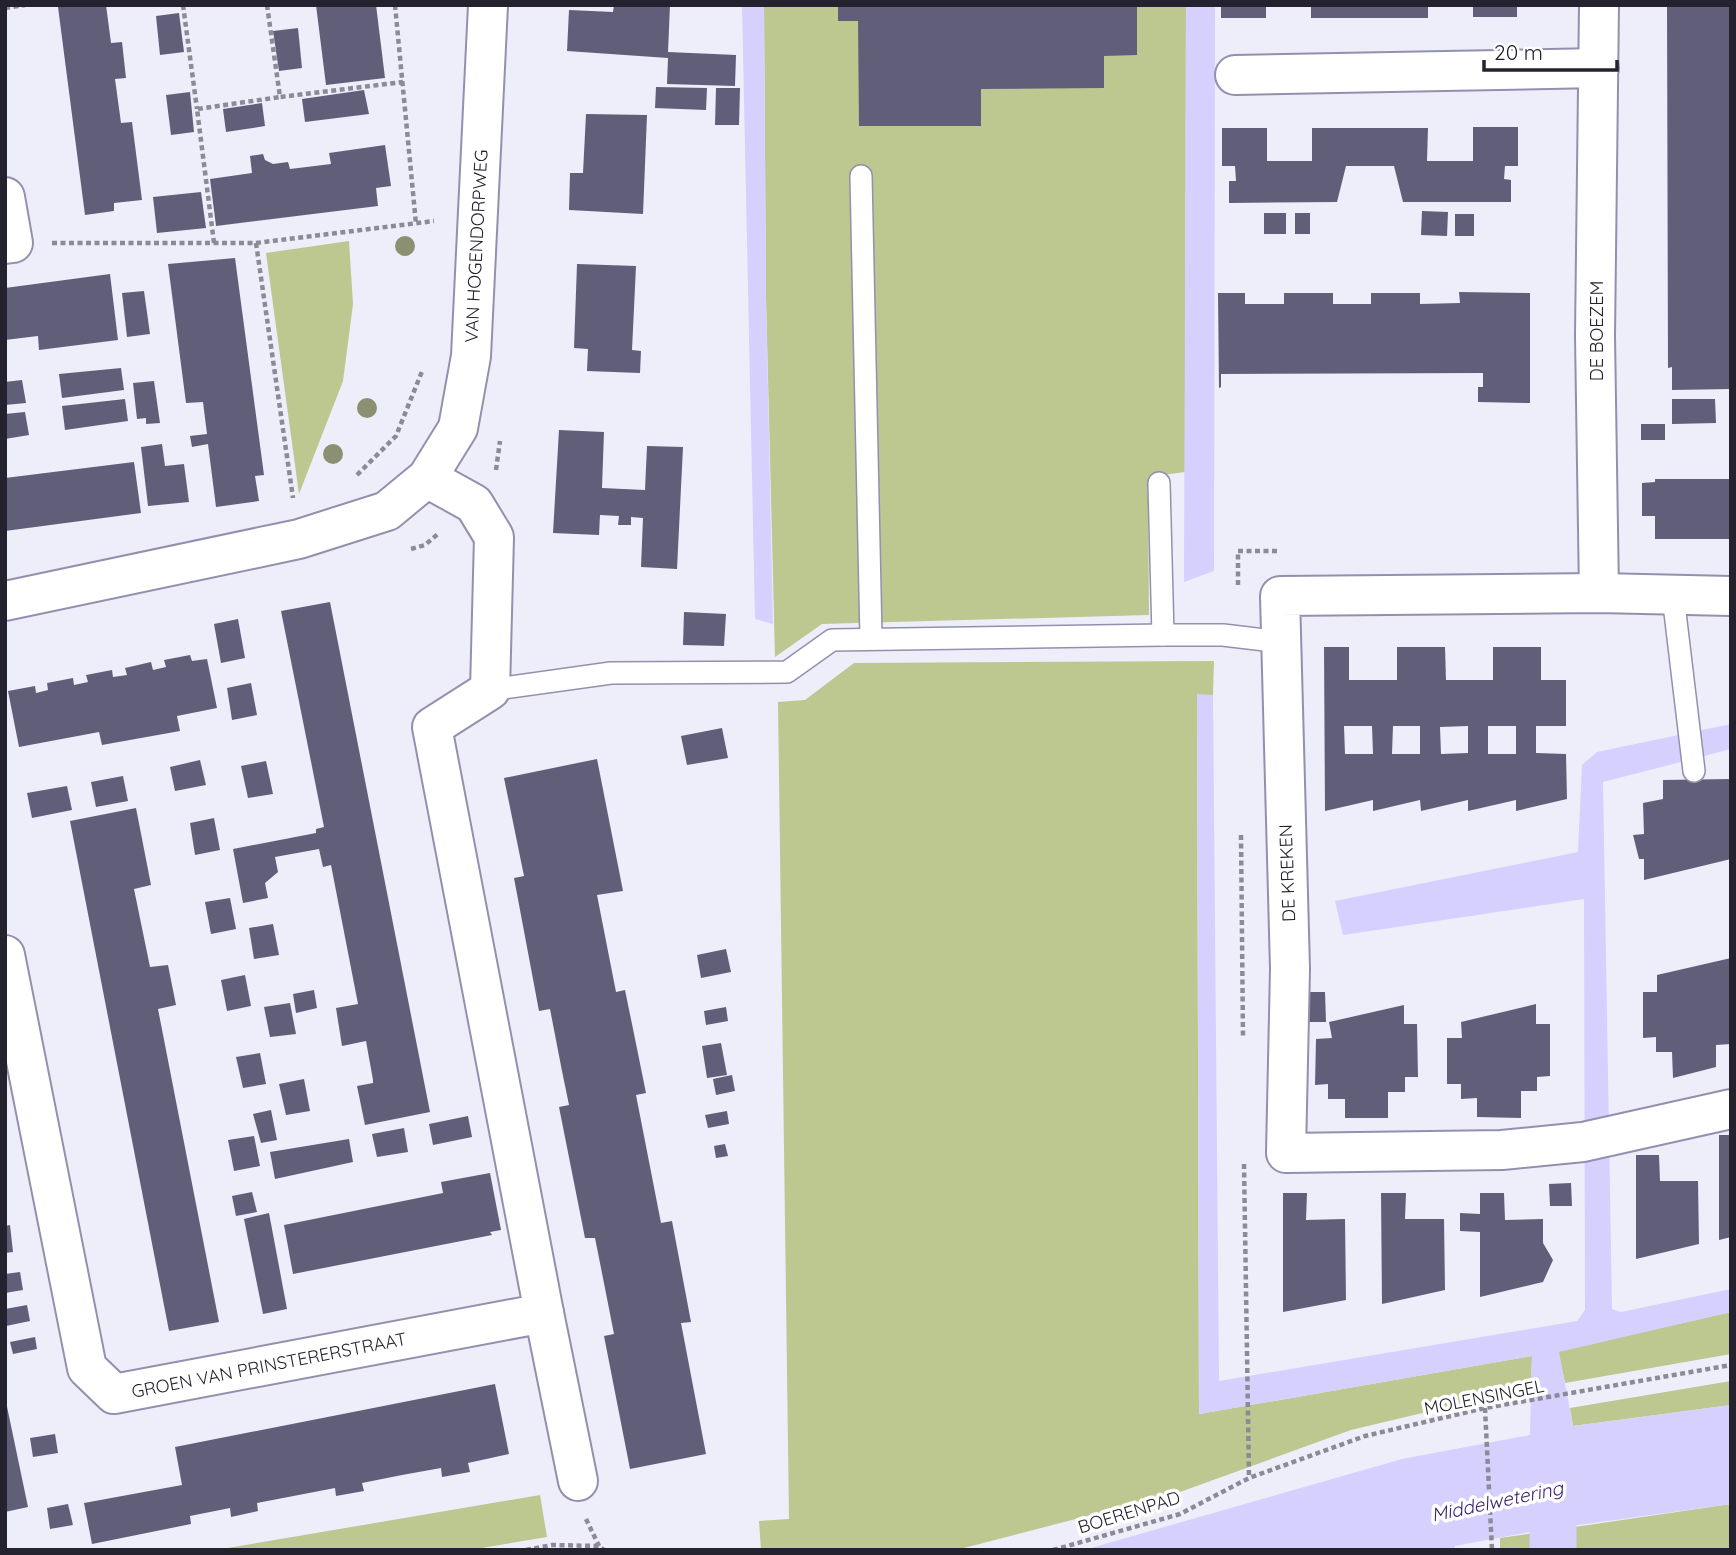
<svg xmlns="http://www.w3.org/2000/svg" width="1736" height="1555" viewBox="0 0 1736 1555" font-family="Quicksand,sans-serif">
<rect width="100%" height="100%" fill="#eeedfa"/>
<!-- green -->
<g fill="#bdc790">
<path d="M764 5H1186L1185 472 1148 477 1149 615 822 624 775 657 766 298Z"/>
<path d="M349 241 353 304 343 381 299 494 266 253Z"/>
<path d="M1214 661 1213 695H1197L1199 1414 1532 1356 1531 1387 1351 1430 1180 1492 956 1550H761L759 1521 789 1519 778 702 805 700 854 663Z"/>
<path d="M1731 1312V1354L1565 1383 1558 1351Z"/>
<path d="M1731 1381V1405L1573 1426 1570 1408Z"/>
<path d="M540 1495 547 1537 470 1550H216Z"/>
<path d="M1731 1504V1550H1500V1538Z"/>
</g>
<!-- water -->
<g fill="#d5d0fd">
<path d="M742 5H764L766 298 773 624 755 619Z"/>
<path d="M1186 5H1215L1214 571 1184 582Z"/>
<path d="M1197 694 1213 695 1219 1381 1577 1321 1585 1310 1584 899 1343 935 1335 901 1578 852 1582 765 1597 752 1731 724V749L1603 782 1612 1309 1621 1312 1731 1289V1312L1559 1352 1573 1426 1731 1405V1504L1535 1531 1455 1546 1454 1550H1084L1402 1459 1530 1435 1532 1356 1199 1414Z"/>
</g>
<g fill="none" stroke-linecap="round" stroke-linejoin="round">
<!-- canal -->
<path stroke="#d5d0fd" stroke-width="47" d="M1553 1489V1550"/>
</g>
<!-- building -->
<g fill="#615e7a" fill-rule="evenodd">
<path d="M71 5H106L111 43 122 42 126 78 115 79 121 123 132 122 142 200 114 203V211L85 215 58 7Z"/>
<path d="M316 5H376L385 78 326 85Z"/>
<path d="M614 5H670L668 52 736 55 735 86 667 84 668 58 567 51 569 10 613 12Z"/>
<path d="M838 5H1137V55L1104 56V88L981 89V126H859L858 21H838Z"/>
<rect x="1221" y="5" width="45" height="13"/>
<rect x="1311" y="5" width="117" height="13"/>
<rect x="1473" y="5" width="44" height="12"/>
<path d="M1667 5 1731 6V389L1672 390V367L1668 368Z"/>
<path d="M179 13 184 52 160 55 156 16Z"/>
<path d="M298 28 302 68 279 71 273 31Z"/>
<path d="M656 87 707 88 706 110 655 108Z"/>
<path d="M716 88H740L739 125H715Z"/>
<path d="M364 90 369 114 305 122 302 99Z"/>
<path d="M190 92 194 132 171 135 166 95Z"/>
<path d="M262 103 265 126 226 132 223 109Z"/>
<path d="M586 114 647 115 643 214 569 210 570 173H583Z"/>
<path d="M1473 127H1518V166H1505L1504 179 1511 180V202H1403L1394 166H1346L1337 202 1229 203V181H1236L1235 166H1222V128H1267V161H1312V128H1428L1427 161H1473Z"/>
<path d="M385 145 391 186 376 188 378 206 216 226 210 179 252 173 250 156 263 154 265 160 273 164 288 162 290 169 331 164 329 153Z"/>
<path d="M201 192 206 228 157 233 153 197Z"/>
<path d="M1422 211 1448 212 1447 236 1421 235Z"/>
<rect x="1264" y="213" width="22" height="21"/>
<rect x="1295" y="213" width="15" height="21"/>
<rect x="1455" y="214" width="19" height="22"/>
<path d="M235 258 264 475 255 476 259 501 216 507 208 444 192 447 190 436 207 434 203 402 186 403 168 264Z"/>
<path d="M577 264 636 266 632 350 641 351 640 373 587 371 588 349 574 348Z"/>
<path d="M110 274 118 340 39 350 38 336 5 340V288Z"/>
<path d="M144 291 150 334 127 337 122 293Z"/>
<path d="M1459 292 1530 293V403L1478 402V387H1483V373L1221 374V387L1219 388 1218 293H1245V304H1284V293H1333V304H1371V293H1420V304L1460 303Z"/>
<path d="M121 368 124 390 62 398 59 374Z"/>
<path d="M22 380 26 403 5 405V382Z"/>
<path d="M154 381 160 423 146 424V418L137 419 133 383Z"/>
<path d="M125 399 128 421 65 430 62 406Z"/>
<path d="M1672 399H1715L1716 423 1672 424Z"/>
<path d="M25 412 29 435 5 439V414Z"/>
<rect x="1641" y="424" width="24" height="16"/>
<path d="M559 430 604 432 602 488 645 490 647 446 683 447 677 569 641 567 643 518 631 517V525H618L619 516 600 515 599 535 553 533Z"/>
<path d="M162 444 165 466 184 464 189 502 148 506 141 447Z"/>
<path d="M134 462 141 513 5 531V478Z"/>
<path d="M1655 479H1731V539H1655V516H1642V483L1655 482Z"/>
<path d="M330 602 430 1112 365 1125 357 1086 373 1083V1080L366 1041 342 1046 336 1008 358 1004 331 865 323 867 319 849 275 857 278 872 265 883 268 898 243 903 233 849 316 833V829L324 827 281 611Z"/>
<path d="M684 612 726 614 724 646 683 645Z"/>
<path d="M238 619 245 658 221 663 214 624Z"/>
<path d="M1324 647H1349V680H1397V647H1445L1446 680H1493V647H1541V680H1566V726H1536V753L1566 754 1567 799 1516 811V800L1468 811V800L1421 811 1420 800 1373 811V800L1325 811ZM1344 726H1372L1373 754H1345ZM1393 726H1420V754H1392ZM1468 726V753L1441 754 1440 727ZM1488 726H1516V754H1488Z"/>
<path d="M190 655 192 661 207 659 217 708 177 716 180 731 102 745 99 732 19 747 8 691 35 686 36 693 48 690 47 683 73 678 74 685 88 682 86 675 112 670 113 677 127 675 125 668 151 662 153 670 166 667 164 660Z"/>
<path d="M251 683 257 715 232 720 227 688Z"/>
<path d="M722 728 728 758 687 765 681 736Z"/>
<path d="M597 759 623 891 597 895 616 992 625 990 632 1024 646 1093 636 1095 661 1223 672 1221 691 1322 681 1323 706 1454 630 1469 604 1336 614 1334 601 1268 595 1238H585L559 1107 569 1105 562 1071 550 1009 539 1011 514 878 524 876 504 778Z"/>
<path d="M200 760 206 785 175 791 170 767Z"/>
<path d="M266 761 273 794 248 798 241 766Z"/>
<path d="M123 776 128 801 96 807 91 782Z"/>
<path d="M1731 779V859L1644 880V859H1639L1633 835 1644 834 1643 803 1663 799V780Z"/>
<path d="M67 786 72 810 32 818 27 793Z"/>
<path d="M136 808 151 885 134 889 150 967 168 965 176 1005 158 1009 219 1322 169 1331 70 821Z"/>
<path d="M214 818 220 850 195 855 190 823Z"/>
<path d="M230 898 236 929 211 934 205 902Z"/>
<path d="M273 924 279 955 254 959 249 928Z"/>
<path d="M726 949 731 972 701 978 697 955Z"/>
<path d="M1731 958V1044L1716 1045V1067L1673 1078 1672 1052H1656V1037L1643 1038V992H1657V975Z"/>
<path d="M245 975 251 1006 227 1011 221 980Z"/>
<path d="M314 990 317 1008 296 1013 293 994Z"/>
<path d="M1303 992H1325L1326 1022H1303Z"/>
<path d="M290 1003 296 1034 270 1037 264 1007Z"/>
<path d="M1536 1004V1024H1550V1076L1537 1077V1091H1521V1118L1477 1117V1098L1461 1099V1084H1447V1038H1462L1461 1022Z"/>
<path d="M1404 1005V1024H1417L1418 1077H1405V1092H1388V1118H1345V1099H1328V1084L1315 1085 1316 1039 1332 1038 1329 1022Z"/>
<path d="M726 1007 728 1021 706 1025 704 1011Z"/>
<path d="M721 1043 727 1075 707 1078 702 1046Z"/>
<path d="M260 1053 266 1084 243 1088 236 1057Z"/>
<path d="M732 1075 735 1091 716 1095 713 1079Z"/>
<path d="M304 1079 310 1111 286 1115 279 1084Z"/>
<path d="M271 1110 277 1140 261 1143 253 1114Z"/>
<path d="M727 1111 729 1124 708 1128 705 1115Z"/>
<path d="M468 1116 472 1137 433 1145 429 1124Z"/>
<path d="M404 1128 408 1152 377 1157 372 1134Z"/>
<path d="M1719 1135H1731V1237L1719 1240Z"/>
<path d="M254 1136 260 1166 234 1171 228 1140Z"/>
<path d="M349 1139 353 1162 275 1179 270 1152Z"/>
<path d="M725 1144 728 1156 716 1158 714 1146Z"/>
<path d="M1636 1155H1659L1660 1181H1698L1699 1244 1636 1259Z"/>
<path d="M490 1173 501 1230 490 1232 492 1235 293 1274 284 1225 443 1193 441 1182Z"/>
<path d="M1571 1183 1572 1206H1550L1549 1184Z"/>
<path d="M252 1192 257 1212 236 1216 232 1196Z"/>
<path d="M1283 1193H1307L1306 1220 1345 1219 1346 1300 1283 1312Z"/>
<path d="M1381 1193H1406L1405 1219H1444L1445 1290 1382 1304Z"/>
<path d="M1480 1193H1504L1505 1220 1543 1219V1243L1553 1260 1543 1282 1480 1297V1232L1460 1231V1213L1480 1214Z"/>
<path d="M269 1213 287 1309 263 1314 244 1219Z"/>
<path d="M10 1225 13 1252 5 1253V1226Z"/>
<path d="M20 1272 23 1290 5 1293V1274Z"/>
<path d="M27 1305 30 1321 6 1326 5 1309Z"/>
<path d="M35 1337 37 1349 13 1354 10 1342Z"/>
<path d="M495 1384 509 1454 468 1463 470 1472 442 1477 441 1468 402 1475 362 1483 364 1491 336 1496 335 1488 257 1503 258 1511 231 1517 230 1508 190 1516 191 1524 92 1544 84 1503 182 1485 175 1447Z"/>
<path d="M5 1397 28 1507 5 1512Z"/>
<path d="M55 1434 58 1453 33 1457 30 1438Z"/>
<path d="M68 1504 73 1525 50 1529 47 1508Z"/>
</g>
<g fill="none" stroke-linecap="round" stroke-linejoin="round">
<!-- service casing -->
<g stroke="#9390ae" stroke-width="24">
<g id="service">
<path d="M861 176 871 638"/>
<path d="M1159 483 1163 635"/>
<path d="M1673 596 1694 771"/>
<path d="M490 690 611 673 787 672 832 640 1163 635H1223L1281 642"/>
</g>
</g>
<!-- minor casing -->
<g stroke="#9390ae" stroke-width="42">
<g id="minor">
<path d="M1235 75 1599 68"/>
<path d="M5 197 13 243 5 244"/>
<path d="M1599 593 1595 336 1599 5"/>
<path d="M1731 596 1599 593 1280 596 1290 969 1286 1153 1502 1150 1583 1142 1731 1109"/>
<path d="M5 955 87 1368 114 1394 544 1313 432 727 490 690 494 537 474 504 427 478"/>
<path d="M544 1313 578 1481"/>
</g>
</g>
<!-- tertiary casing -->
<g stroke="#9390ae" stroke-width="42">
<path id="tertiary" d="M5 601 299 539 387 511 427 478 458 428 471 356 488 5"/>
</g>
<!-- path -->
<g stroke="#8c8a97" stroke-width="4.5" stroke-dasharray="5 3.5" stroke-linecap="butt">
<path d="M183 5 197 109"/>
<path d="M267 5 280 97 403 82"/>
<path d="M395 5 416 224"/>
<path d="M5 8 25 5"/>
<path d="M52 243H256L434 221"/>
<path d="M214 243 197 109 280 97"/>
<path d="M256 243 293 498"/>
<path d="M496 470 500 441"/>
<path d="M357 475 396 436 423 369"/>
<path d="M411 549 425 545 439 533"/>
<path d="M1238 585V551H1279"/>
<path d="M1241 835 1243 1037"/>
<path d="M1244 1164 1249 1478"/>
<path d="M1485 1408 1492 1550"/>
<path d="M586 1519 599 1546"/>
<path d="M526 1550 552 1545 599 1546 604 1550"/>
<path d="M1053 1550 1180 1514 1249 1478 1365 1436 1485 1408 1731 1365"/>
</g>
<!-- service -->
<use href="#service" stroke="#fff" stroke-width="21"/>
<!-- minor -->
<use href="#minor" stroke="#fff" stroke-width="38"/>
<!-- tertiary -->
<use href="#tertiary" stroke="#fff" stroke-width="38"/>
</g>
<!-- trees -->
<g fill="#8c9072">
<circle cx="405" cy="246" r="10"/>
<circle cx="367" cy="408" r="10"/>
<circle cx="333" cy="454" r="10"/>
</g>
<g text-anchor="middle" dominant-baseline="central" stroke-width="7" stroke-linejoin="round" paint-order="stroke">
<!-- street labels -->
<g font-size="18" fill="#24222e" stroke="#fff">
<text transform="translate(476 246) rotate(-87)">VAN HOGENDORPWEG</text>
<text transform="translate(1596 331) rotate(-90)">DE BOEZEM</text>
<text transform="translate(1287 873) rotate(-92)">DE KREKEN</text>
<text transform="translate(269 1365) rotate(-11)">GROEN VAN PRINSTERERSTRAAT</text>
<text transform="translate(1484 1397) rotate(-11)">MOLENSINGEL</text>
<text transform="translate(1129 1512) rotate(-17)">BOERENPAD</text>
</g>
<!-- water labels -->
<g font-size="19" font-style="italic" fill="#351c6f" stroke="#fff">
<text transform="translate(1497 1501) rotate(-12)">Middelwetering</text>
</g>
</g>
<!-- border -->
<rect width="1736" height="1555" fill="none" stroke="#24222e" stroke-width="14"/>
<!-- scale -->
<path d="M1484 60v10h133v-10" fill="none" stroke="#24222e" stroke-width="3.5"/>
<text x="1494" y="60" font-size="21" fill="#24222e" stroke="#ffffff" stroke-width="5" paint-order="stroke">20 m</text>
</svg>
